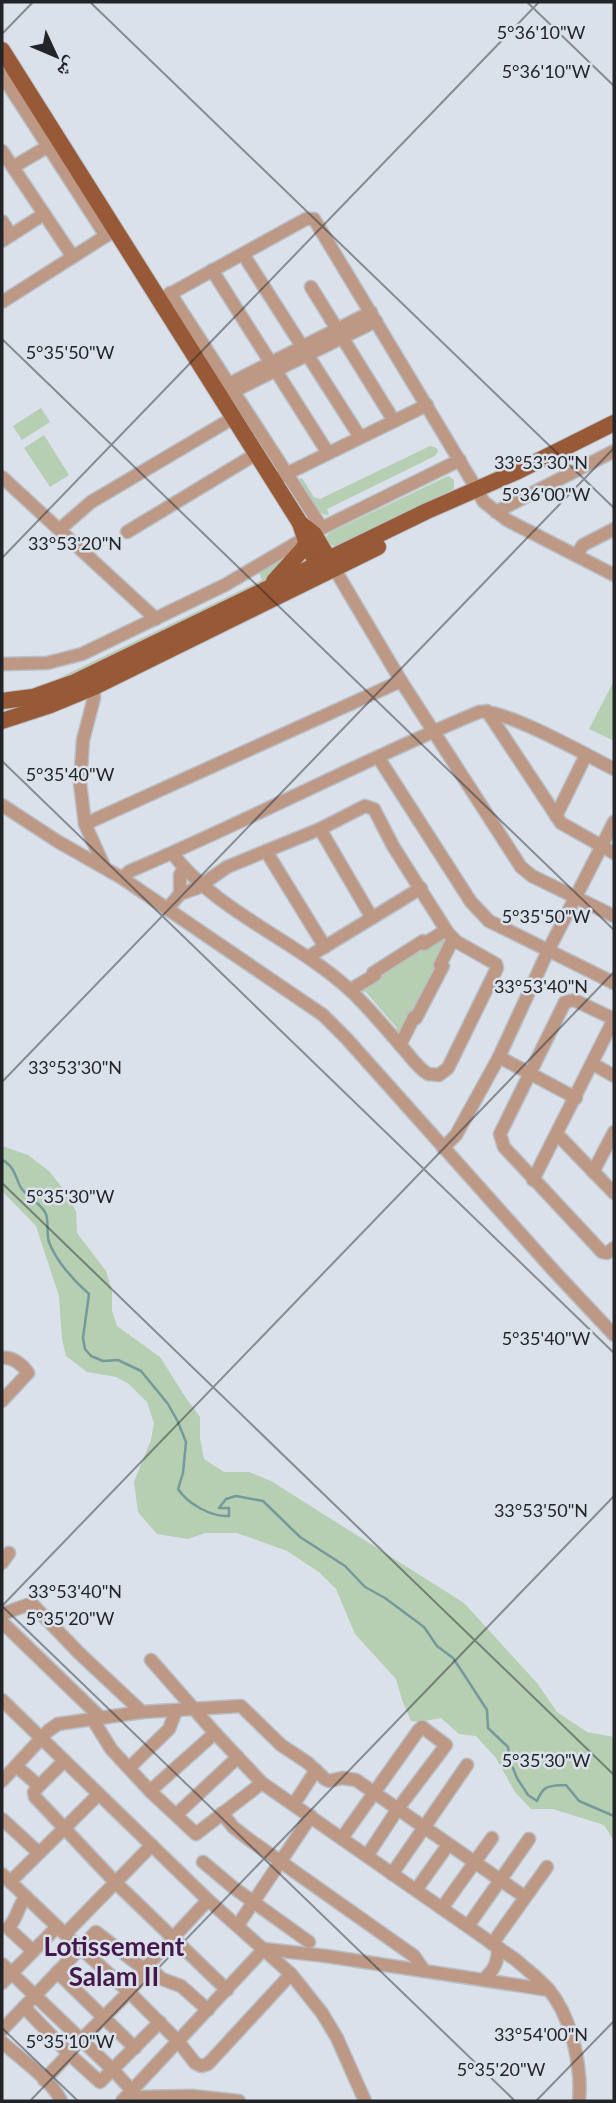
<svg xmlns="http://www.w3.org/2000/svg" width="616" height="2103" viewBox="0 0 616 2103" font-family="Lato,'Noto Naskh Arabic',sans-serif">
<rect width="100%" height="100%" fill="#dae1ea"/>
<!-- green -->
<g fill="#b6ceb2">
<path d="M41 408 50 422 22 440 13 426Z"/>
<path d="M44 435 69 475 50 487 24 448Z"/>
<path d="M430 446 437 448 438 451 435 456 327 509 329 515C313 515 306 492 298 480L302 478 314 497 320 499Z"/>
<path d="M448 476 454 480V489L335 546 327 544 325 538 329 533Z"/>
<path d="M299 547 273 576 265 582 54 683 59 678 262 580 259 573Z"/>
<path d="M614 681V741L589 729Z"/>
<path d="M441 936 447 945 401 1037 395 1030 397 1028 365 991 362 993 358 989Z"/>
<path d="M2 1146 28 1155 49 1171 64 1190 76 1211 77 1233 106 1271 112 1291V1311L117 1326 160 1357 186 1398 200 1417V1438L204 1459 224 1472H249L271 1481 464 1603 537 1683 557 1712 587 1732 614 1737V1841L604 1825 553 1809H531L515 1792 496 1758 476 1736 459 1734 441 1718 419 1722 411 1721 402 1700 396 1679 355 1634 336 1589 319 1572 287 1551 237 1533H205L188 1539 157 1534 138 1512 134 1482 151 1440 154 1423 147 1402 129 1384 116 1377 87 1372 66 1356 62 1339 59 1296 36 1226 2 1191Z"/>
</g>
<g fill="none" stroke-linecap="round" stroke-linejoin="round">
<!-- stream -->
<path stroke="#759a9c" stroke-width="2.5" d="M2 1160C13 1165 15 1175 20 1186 26 1198 41 1202 46 1214 49 1223 46 1233 49 1242 56 1261 74 1281 89 1294L83 1338 85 1349 91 1356 103 1361 118 1360 141 1371 168 1404 178 1422 186 1442 183 1473 178 1489C188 1504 211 1517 229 1516V1508H219L226 1499 236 1496 263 1501 300 1537 345 1566 365 1587 385 1598 424 1627 437 1646 453 1658 463 1673 487 1710 488 1728 508 1747 510 1761 517 1778 528 1795 537 1801C544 1784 550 1786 566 1785L579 1801 614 1816"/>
<!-- minor casing -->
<g stroke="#b9bfc7" stroke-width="15">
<g id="minor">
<path d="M2 75 106 236"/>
<path d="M2 151 73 257"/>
<path d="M13 167 47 147"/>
<path d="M2 221 11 235"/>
<path d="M2 241 44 214"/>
<path d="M243 254 360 437"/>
<path d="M212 270 328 453"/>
<path d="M311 287 394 421"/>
<path d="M170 293 322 528"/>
<path d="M159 300 306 219H314L476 488"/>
<path d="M2 302 112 232"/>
<path d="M221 388 371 312"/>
<path d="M228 394 376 321"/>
<path d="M2 477 156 619"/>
<path d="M280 477 427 405"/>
<path d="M479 494 484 502 507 520 614 575"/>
<path d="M496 512 614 451"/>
<path d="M60 529 91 502 233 418"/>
<path d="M127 532 256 454"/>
<path d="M576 555 583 545 614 529"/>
<path d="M334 568 401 681 521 867 532 876 614 916"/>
<path d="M2 664 47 663 82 654 225 585 322 528 460 460"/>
<path d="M94 687V698L83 740 80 783 85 824 104 866"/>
<path d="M487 711 561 823 614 853"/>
<path d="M378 757 471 902 489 921 614 983"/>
<path d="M2 805 57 841 122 878 323 1015 347 1039 554 1271 614 1335"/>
<path d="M556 816 586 755"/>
<path d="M85 824 401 681"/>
<path d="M320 829 372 918"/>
<path d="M266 851 325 947"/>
<path d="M122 878 130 871C248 821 361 761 479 712 504 708 588 756 614 769"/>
<path d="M180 894V875L184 868"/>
<path d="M167 909 180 894 197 888 227 867 320 829 365 806 374 809 393 846 448 933 457 942 496 964 497 968 448 1068 439 1075 428 1074C417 1067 410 1056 402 1047 385 1028 369 1008 351 991 296 940 218 913 172 853"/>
<path d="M308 957 421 888"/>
<path d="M350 990 375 975 373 973 423 941 424 944 446 930"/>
<path d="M614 1019 574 1000 565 1002 500 1134 504 1147 602 1252 607 1253 614 1248"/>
<path d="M400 1045 414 1017 416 1018 443 966 440 965 453 939"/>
<path d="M499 1057 576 1098"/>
<path d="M593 1064 614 1076"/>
<path d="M557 1134 614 1193"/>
<path d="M443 1148 456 1135 499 1057 548 951 614 822"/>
<path d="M593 1172 614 1132"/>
<path d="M533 1180 614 1019"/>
<path d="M2 1358C12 1356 23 1365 28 1373L2 1401"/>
<path d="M2 1563 9 1553"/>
<path d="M2 1614 30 1604 33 1605 79 1653 142 1712"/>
<path d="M2 1622 100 1717"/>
<path d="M151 1660 215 1733 262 1783 516 1960C527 1970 540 1979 549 1990 572 2018 582 2067 579 2101"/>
<path d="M2 1700 208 1900 291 1974 322 2013 337 2038 365 2101"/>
<path d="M92 1718 111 1749 150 1791 196 1834 262 1783"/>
<path d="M16 1766 39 1786 34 1792 35 1797 115 1882 227 1990"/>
<path d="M129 1768 169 1729 176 1711"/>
<path d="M2 1781 48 1731 58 1724 142 1712 241 1706 281 1745 308 1763 325 1779 329 1781 342 1778 356 1780 525 1897"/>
<path d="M39 1786 64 1761"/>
<path d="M150 1791 215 1733"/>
<path d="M294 1804 316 1770"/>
<path d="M222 1813 233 1827 247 1838 414 1956 424 1970"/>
<path d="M176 1815 238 1757"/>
<path d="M2 1819 39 1853"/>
<path d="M342 1838 418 1731 422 1727 446 1745 397 1810 367 1856"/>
<path d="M203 1862 234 1888 309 1942"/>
<path d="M2 1874 65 1934 129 1992 178 2041 195 2063 201 2066 208 2064 291 1974"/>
<path d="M392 1874 467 1765"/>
<path d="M10 1882 99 1794"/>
<path d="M416 1890 448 1845"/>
<path d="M26 1897C17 1907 18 1918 8 1928L33 1951"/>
<path d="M442 1908 492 1838"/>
<path d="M238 1925 311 1816"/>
<path d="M468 1926 529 1839"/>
<path d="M65 1934 152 1845"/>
<path d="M492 1944 547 1867"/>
<path d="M2 1964 113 2070 138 2097 192 2096 239 2101"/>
<path d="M147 1966 162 1979 181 1986 208 2010"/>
<path d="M57 1972 135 2048"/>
<path d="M484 1979C495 1969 498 1962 498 1947"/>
<path d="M2 1983 57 1927"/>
<path d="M24 2007 69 2054 100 2082 160 2022"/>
<path d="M2 2030 96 1932 144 1969"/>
<path d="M81 2040 129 1992 144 1973V1969L147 1966 208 1900"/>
<path d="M2 2042C18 2057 53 2081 61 2101"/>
<path d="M44 2080 69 2054"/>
<path d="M122 2101 264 1949 326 1956 549 1990"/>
</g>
</g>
<!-- major casing -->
<g stroke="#b9bfc7" stroke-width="18">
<g id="major">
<path d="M2 50 300 523C306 542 312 558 325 573"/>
<path d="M300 523 314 534 333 566"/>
<path d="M274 581 303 549 306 543"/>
<path d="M2 701 33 697 75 682 427 511 516 472 614 423"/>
<path d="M2 721 48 706 94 687 378 547"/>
</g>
</g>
<!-- minor -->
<use href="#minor" stroke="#bc9885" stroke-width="12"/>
<!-- major -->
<use href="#major" stroke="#985936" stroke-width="16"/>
</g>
<!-- ticks -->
<path fill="none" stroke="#222428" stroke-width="2" stroke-opacity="0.45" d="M90 2 614 508M527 2 614 86M2 34 33 2M2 339 614 930M2 558 539 2M2 761 614 1353M2 1082 614 448M2 1183 614 1775M2 1606 515 2101M2 1606 614 972M2 2028 78 2101M30 2101 614 1496M536 2101 614 2021"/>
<g text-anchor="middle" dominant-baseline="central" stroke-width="5" stroke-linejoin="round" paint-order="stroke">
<!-- district labels -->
<g font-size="26" font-weight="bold" fill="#44184b" stroke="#dae1ea">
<text x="114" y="1946">Lotissement<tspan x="114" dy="30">Salam II</tspan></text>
</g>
</g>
<g font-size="18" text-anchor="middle" fill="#222428" stroke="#dae1ea" stroke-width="5" stroke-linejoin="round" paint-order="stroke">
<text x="541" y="39">5°36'10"W</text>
<text x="546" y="78">5°36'10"W</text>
<text x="70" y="359">5°35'50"W</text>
<text x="541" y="469">33°53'30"N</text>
<text x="546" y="501">5°36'00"W</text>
<text x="75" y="550">33°53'20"N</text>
<text x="70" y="781">5°35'40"W</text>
<text x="546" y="923">5°35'50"W</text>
<text x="541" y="993">33°53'40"N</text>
<text x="75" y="1074">33°53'30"N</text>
<text x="70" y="1203">5°35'30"W</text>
<text x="546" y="1345">5°35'40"W</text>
<text x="541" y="1517">33°53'50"N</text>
<text x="75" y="1598">33°53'40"N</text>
<text x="70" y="1625">5°35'20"W</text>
<text x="546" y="1767">5°35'30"W</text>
<text x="541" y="2041">33°54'00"N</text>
<text x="70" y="2048">5°35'10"W</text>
<text x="501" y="2076">5°35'20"W</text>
</g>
<!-- border -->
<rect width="616" height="2103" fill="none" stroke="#222428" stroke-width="7"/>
<!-- north arrow -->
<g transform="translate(56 56) rotate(134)" stroke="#dae1ea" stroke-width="5" paint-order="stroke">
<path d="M0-5L12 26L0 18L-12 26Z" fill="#222428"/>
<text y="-10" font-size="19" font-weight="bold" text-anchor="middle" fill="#222428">ش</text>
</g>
</svg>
